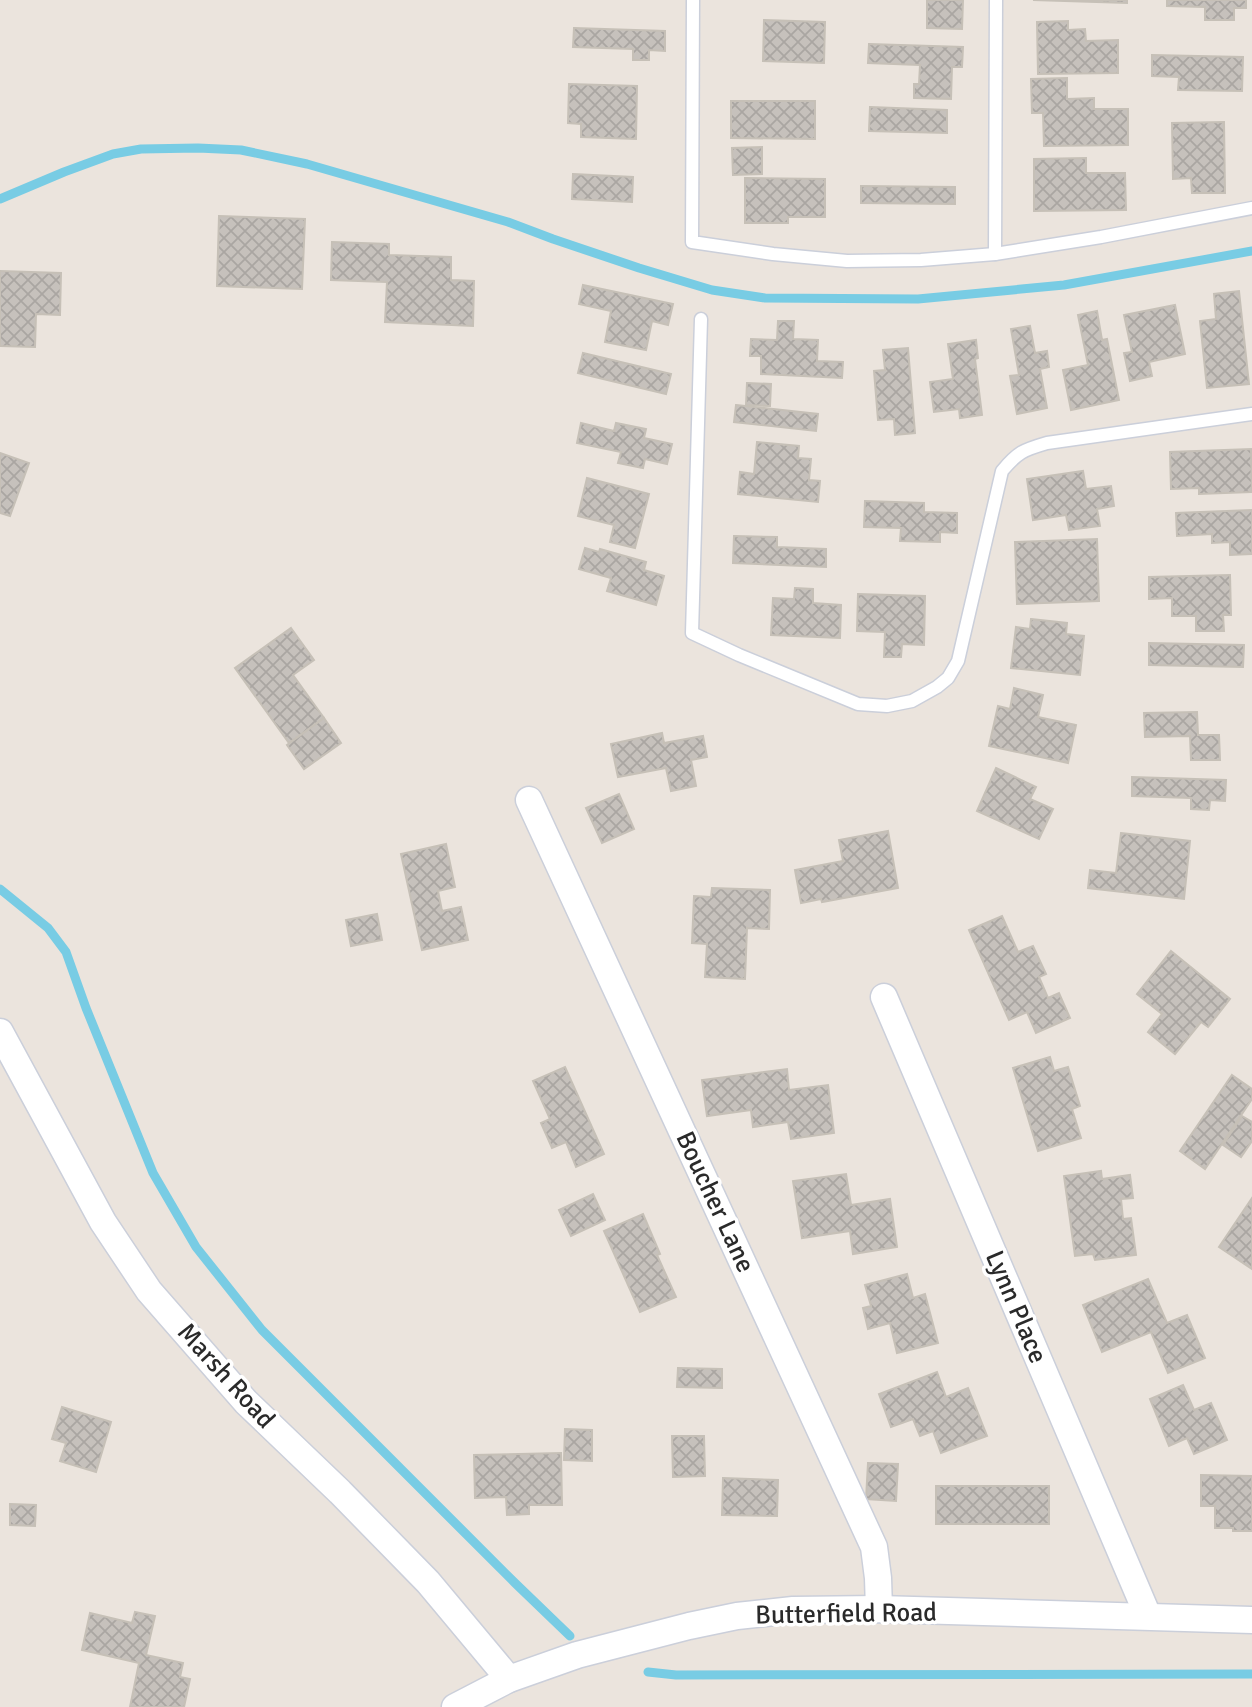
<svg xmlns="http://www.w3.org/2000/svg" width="1252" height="1707" viewBox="0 0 1252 1707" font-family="Signika,sans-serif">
<defs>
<pattern id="building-cross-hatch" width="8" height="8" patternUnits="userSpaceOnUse" patternTransform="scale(1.75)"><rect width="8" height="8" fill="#c6c1bc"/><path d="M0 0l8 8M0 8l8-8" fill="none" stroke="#aaa6a2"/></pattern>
</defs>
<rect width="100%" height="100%" fill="#ebe4dd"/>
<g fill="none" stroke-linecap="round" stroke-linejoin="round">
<!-- stream -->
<g stroke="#78cce4" stroke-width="9">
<path d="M0 199 64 172 113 154 141 149 198 148 241 150 307 164 508 222 553 239 639 268 712 290 765 298 918 299 1064 285 1252 251"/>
<path d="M0 889 48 928 66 952 86 1008 153 1173 196 1247 262 1330 515 1583 570 1636"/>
<path d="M648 1672 676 1675 1252 1674"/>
</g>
</g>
<!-- building -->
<g fill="url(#building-cross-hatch)" stroke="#c6c0b7" stroke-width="2">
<path d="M927 0H963L962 29 927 28Z"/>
<path d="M1033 0H1127V3Z"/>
<path d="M1167 0H1246V8H1234V20H1205V7L1167 6Z"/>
<path d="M764 20 825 22 824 63 763 61Z"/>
<path d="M1068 21V30L1085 29 1086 41 1118 40V73L1038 74 1037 22Z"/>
<path d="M574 28 665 31V51L649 50V60H633V49L573 47Z"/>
<path d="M869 44 963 47 962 67H952L951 99 914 98V84H919L920 65 868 63Z"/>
<path d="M1152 55 1243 57 1242 91 1178 90 1179 77 1152 76Z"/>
<path d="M1067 78V99L1094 98V109H1128V145L1044 146 1043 113H1032L1031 79Z"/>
<path d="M569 84 637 86 636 139 581 137V124L568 123Z"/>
<path d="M731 101H815V139L731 138Z"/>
<path d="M870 107 947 110V133L869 131Z"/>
<path d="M1224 122 1225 193H1192L1191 178 1173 179 1172 123Z"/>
<path d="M762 147V174L733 175 732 148Z"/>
<path d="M1086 158V173H1125L1126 210 1034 211V159Z"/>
<path d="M573 174 633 177 632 202 572 199Z"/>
<path d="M745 178 825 179V217H788V223H745Z"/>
<path d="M861 186 955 187V204L861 203Z"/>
<path d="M219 216 305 219 302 289 217 286Z"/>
<path d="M332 242 389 244V255L451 257V280L474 281 473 326 385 322 387 282 331 280Z"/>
<path d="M0 271 61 273 60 315 36 314 35 347 0 346Z"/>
<path d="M583 285 673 304 668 325 652 321 646 350 605 342 611 311 579 304Z"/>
<path d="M1239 291 1249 384 1207 388 1200 321 1216 319 1214 294Z"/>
<path d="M1175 305 1185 354 1149 362 1152 376 1130 381 1124 353 1132 352 1124 315Z"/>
<path d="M1097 311 1102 340 1107 339 1119 400 1071 410 1063 370 1088 365 1078 315Z"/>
<path d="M778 321H794L793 339 818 340 817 361 843 362 842 378 761 374V356H750L751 339 777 340Z"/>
<path d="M1030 326 1035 353 1047 351 1049 367 1040 369 1047 408 1017 414 1010 376 1019 375 1011 329Z"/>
<path d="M976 340 978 358 975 359 982 415 960 418 959 409 934 412 930 382 953 379 948 344Z"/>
<path d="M908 348 915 433 895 435 894 419 878 420 874 371 885 370 883 350Z"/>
<path d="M583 353 671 374 666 394 578 373Z"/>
<path d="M747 383 771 384 770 406 746 405Z"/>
<path d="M736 405 818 414 816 431 734 422Z"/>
<path d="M581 423 614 431 616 423 646 429 644 438 672 444 667 464 645 459 643 468 618 463 621 452 577 443Z"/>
<path d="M757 442 799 446 798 458 811 459 809 480 820 481 818 502 738 494 740 472 754 474Z"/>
<path d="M1251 449 1252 492 1199 494V488L1171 489 1170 452Z"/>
<path d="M0 453 29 463 10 516 0 513Z"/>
<path d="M1083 471 1086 489 1111 486 1114 506 1097 509 1100 526 1069 530 1066 515 1033 520 1027 479Z"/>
<path d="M587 478 649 494 635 548 610 542 614 525 578 516Z"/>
<path d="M865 501 924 503V512L957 513V533L940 532V542L900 541 901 528 864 527Z"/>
<path d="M1252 510V554L1230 555V542L1212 543V534L1177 536 1176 513Z"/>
<path d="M734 536 777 537V547L826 549V567L733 563Z"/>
<path d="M1097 539 1099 601 1017 604 1015 542Z"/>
<path d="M585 548 599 552 600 549 646 562 644 570 664 576 656 605 607 591 611 578 579 569Z"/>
<path d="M1230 575 1231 615H1223L1224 631H1196V616H1172V598L1149 599V577Z"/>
<path d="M795 588 813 589V603L841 605 840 638 771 635 773 598 794 599Z"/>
<path d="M858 594 925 596 924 645 902 644 901 657H884L885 632 857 631Z"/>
<path d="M1031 619 1067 623 1066 634 1084 636 1080 675 1011 668 1016 627 1030 629Z"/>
<path d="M291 628 314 660 293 675 324 718 289 743 235 668Z"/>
<path d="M1149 643 1244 645 1243 667 1149 665Z"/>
<path d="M1014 688 1043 695 1038 717 1076 725 1068 763 989 746 998 706 1010 709Z"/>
<path d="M1197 712 1198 735H1219L1220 760H1191L1190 736 1145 737 1144 713Z"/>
<path d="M324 718 341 743 304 769 287 745Z"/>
<path d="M662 733 664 743 703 736 707 757 691 760 696 786 671 791 666 768 618 777 611 744Z"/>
<path d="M996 768 1036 787 1030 799 1053 809 1039 839 977 811Z"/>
<path d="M1132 777 1226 780 1225 801 1210 800 1209 810 1191 809V798L1132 796Z"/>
<path d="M619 794 634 829 602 843 586 808Z"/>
<path d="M888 831 898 888 822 902 821 899 801 903 795 870 843 861 839 840Z"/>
<path d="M1121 833 1190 841 1184 899 1088 888 1090 870 1116 873Z"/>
<path d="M446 844 455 887 438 891 442 911 461 907 468 940 422 950 401 854Z"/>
<path d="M712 888 770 890 769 929 747 928 745 979 705 977 707 944 692 943 694 896 711 897Z"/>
<path d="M377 914 382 940 351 946 346 920Z"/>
<path d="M1002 916 1018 952 1033 946 1046 974 1039 977 1048 998 1059 993 1070 1018 1036 1033 1027 1012 1009 1020 969 930Z"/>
<path d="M1171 951 1230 999 1208 1027 1201 1022 1175 1054 1148 1032 1162 1014 1137 994Z"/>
<path d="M1050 1057 1054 1071 1068 1067 1080 1106 1072 1109 1081 1138 1038 1151 1013 1068Z"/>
<path d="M565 1067 604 1154 576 1167 566 1142 552 1148 541 1123 550 1119 533 1081Z"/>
<path d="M787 1069 789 1090 828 1085 834 1133 791 1139 788 1122 753 1127 751 1110 707 1116 702 1080Z"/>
<path d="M1232 1075 1252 1089V1099L1205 1169 1180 1151Z"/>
<path d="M1242 1116 1252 1122V1141L1241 1157 1223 1145Z"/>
<path d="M1101 1171 1102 1179 1130 1175 1133 1198 1121 1199 1123 1219 1131 1218 1136 1255 1095 1260 1093 1254 1075 1256 1064 1176Z"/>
<path d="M846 1174 851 1205 890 1199 897 1247 853 1254 850 1231 802 1238 793 1181Z"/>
<path d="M593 1194 605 1220 571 1236 559 1210Z"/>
<path d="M1252 1198V1269L1219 1247Z"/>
<path d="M643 1214 660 1254 657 1255 676 1297 640 1312 604 1231Z"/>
<path d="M907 1274 913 1298 925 1294 938 1343 897 1353 890 1323 868 1329 863 1308 871 1306 865 1285Z"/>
<path d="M1148 1279 1167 1323 1187 1315 1205 1358 1168 1373 1151 1332 1102 1352 1083 1305Z"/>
<path d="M678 1368 722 1369V1388L677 1387Z"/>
<path d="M937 1372 946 1397 968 1388 987 1436 941 1453 933 1431 920 1436 913 1419 891 1427 879 1394Z"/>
<path d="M1183 1385 1194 1410 1211 1403 1227 1440 1194 1454 1187 1438 1169 1446 1150 1399Z"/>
<path d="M62 1407 111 1422 96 1472 60 1461 66 1443 52 1439Z"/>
<path d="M565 1429 592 1430V1461L564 1460Z"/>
<path d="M672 1436H704L705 1476 673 1477Z"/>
<path d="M561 1453 562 1505H529V1514L507 1515 506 1497 475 1498 474 1455Z"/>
<path d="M868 1463 898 1464 896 1501 866 1499Z"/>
<path d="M1201 1475 1252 1476V1531H1233V1528H1215V1506H1201Z"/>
<path d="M723 1478 778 1480 777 1516 722 1515Z"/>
<rect x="936" y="1486" width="113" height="38"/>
<path d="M10 1504 36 1505 35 1526 10 1525Z"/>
<path d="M135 1612 155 1616 146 1655 183 1663 180 1677 190 1679 184 1707H130L139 1663 82 1650 90 1613 132 1623Z"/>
</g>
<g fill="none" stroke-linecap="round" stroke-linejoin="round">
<!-- lane casing -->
<g stroke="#cbcfda" stroke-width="15">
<g id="lane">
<path d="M693 0 692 242 773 254 847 261 921 260 995 254 1101 237 1252 208"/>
<path d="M995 254 996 0"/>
<path d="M701 319 692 633 739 655 858 704 887 706 912 701 937 687 948 678 958 661 1002 471C1018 452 1023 450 1047 443L1252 414"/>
</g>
</g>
<!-- street casing -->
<g stroke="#cbcfda" stroke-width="29">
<g id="street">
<path d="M529 800 874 1547 878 1578 879 1609"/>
<path d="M884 997 1148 1616"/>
<path d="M0 1032 103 1222 149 1291 246 1402 340 1492 428 1582 509 1679"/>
<path d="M455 1707 509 1679 577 1655 689 1626 737 1616 793 1610 879 1609 1252 1620"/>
</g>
</g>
<!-- lane -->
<use href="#lane" stroke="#fff" stroke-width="12"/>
<!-- street -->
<use href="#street" stroke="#fff" stroke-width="26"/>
</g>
<g text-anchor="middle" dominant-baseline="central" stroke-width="7" stroke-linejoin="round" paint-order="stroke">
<!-- street labels -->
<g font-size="26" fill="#2a2a2a" stroke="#fff">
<text transform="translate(715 1202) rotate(65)">Boucher Lane</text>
<text transform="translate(1016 1307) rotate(67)">Lynn Place</text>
<text transform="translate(226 1376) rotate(48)">Marsh Road</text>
<text transform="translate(846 1614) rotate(-1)">Butterfield Road</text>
</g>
</g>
</svg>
